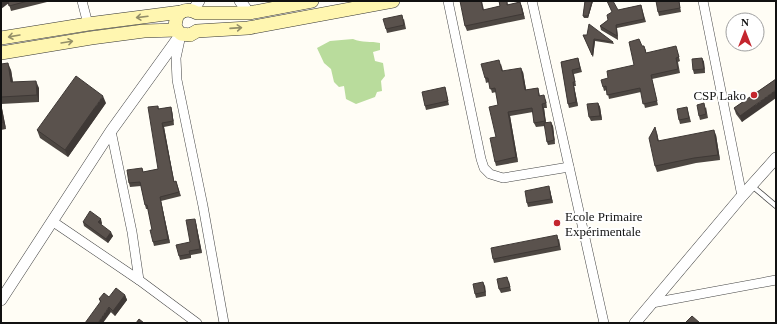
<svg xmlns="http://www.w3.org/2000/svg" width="777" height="324" viewBox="0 0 777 324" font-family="'Times New Roman',serif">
<rect width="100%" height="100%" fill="#fffdf5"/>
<!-- forest -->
<path fill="#b9dc9c" d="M353 39C362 43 371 41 380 43V50L373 52 375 61 383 63 385 76 381 81 382 91 377 92 375 97 356 104 346 99 344 86 339 87 334 82 331 69 324 63 317 48 330 41Z"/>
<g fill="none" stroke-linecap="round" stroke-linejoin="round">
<!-- service casing -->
<g stroke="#444" stroke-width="6">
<path id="service" d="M751 185 776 206"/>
</g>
<!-- minor casing -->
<g stroke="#444" stroke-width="10">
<g id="minor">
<path d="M82 1 88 24"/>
<path d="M448 1 481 159 484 168 490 174 503 178 569 167"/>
<path d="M532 1 604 323"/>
<path d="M703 1 742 196"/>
<path d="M181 35 176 58 177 80 203 206 224 323"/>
<path d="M111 131 132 232 139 280"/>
<path d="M52 221 139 280 197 323"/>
<path d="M652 303 776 280"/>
</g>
</g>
<!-- tertiary casing -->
<g stroke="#444" stroke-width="12">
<g id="tertiary">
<path d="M240 1 249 13"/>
<path d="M193 11 199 1"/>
<path d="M1 300 111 131 181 34"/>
<path d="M635 323 742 196 776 158"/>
</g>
</g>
<!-- secondary casing -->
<g stroke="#333" stroke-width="14">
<g id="secondary">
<path d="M181 12 177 16 175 25 177 30 181 34 190 35 197 31 248 28 393 1"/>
<path d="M1 38 88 24 181 12C187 9 191 10 197 13H249L312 1"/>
<path d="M1 53 91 38 144 31 177 30"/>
</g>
</g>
<!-- service -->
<use href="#service" stroke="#fff" stroke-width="4.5"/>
<!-- minor -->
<use href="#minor" stroke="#fff" stroke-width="9"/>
<!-- tertiary -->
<use href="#tertiary" stroke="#fff" stroke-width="11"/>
<!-- secondary -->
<use href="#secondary" stroke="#fff6b0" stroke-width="13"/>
</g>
<!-- wall -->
<g fill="#4d4742">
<path d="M1 1H51L11 11 9 4Z"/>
<path d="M461 1H482L484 10 500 6 499 1H507L508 5 520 2 522 7 525 19 467 31 465 26Z"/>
<path d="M585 1H602L600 2 593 1 588 18H584L583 16Z"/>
<path d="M658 1H679L681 12 659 16 658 12Z"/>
<path d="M641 5 646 22 617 28 618 40 601 30 600 26 608 20 618 10Z"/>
<path d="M404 19 406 29 387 33 386 29Z"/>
<path d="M583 35 613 42 614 44 595 41 593 57Z"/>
<path d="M642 46 646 50V53L677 50 680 61 678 62 680 73 652 79 658 105 645 108 641 92 609 99 607 90 604 91 603 87 634 65Z"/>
<path d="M578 58 582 72 574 74 576 86H574L578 106 569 108 568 104 561 62Z"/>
<path d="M702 58 704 62 705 73 694 74 693 70Z"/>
<path d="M1 64 11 70 13 82 39 88V102L1 104 6 129 1 130Z"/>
<path d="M501 64 503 71 523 72 526 90 538 88 540 96 546 100 547 108H544L546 122 553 126 555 144 548 145 547 142 545 126 536 127 534 123 533 112 510 116 518 162 496 166 495 162 498 105 496 92 492 93 489 82 486 83 485 78Z"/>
<path d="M776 79 742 122 736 114 734 108Z"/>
<path d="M445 87 449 105 426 110 425 106Z"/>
<path d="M106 103 68 157 40 138 37 130Z"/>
<path d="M598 103 600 107 602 120 591 121 589 117Z"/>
<path d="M158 106 159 109 171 107 172 111 174 125 164 127 174 182 176 181 181 196 161 201 170 243 154 246 153 242 152 230 148 209H146L145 205 141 186 130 187 129 183 142 168 143 172 158 169Z"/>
<path d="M687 107 691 122 680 124 679 120Z"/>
<path d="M706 107 708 118 700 120 699 116Z"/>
<path d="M657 133 658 141 716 135 720 160 696 163 657 172 655 166Z"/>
<path d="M550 190 553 203 528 207 527 203Z"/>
<path d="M83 222 102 223 101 225 113 236 108 243 84 226Z"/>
<path d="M196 223 202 253 191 255V258L180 260 179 256 190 242Z"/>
<path d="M559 239 561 250 494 263 493 259Z"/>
<path d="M509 281 511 291 501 293 499 289Z"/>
<path d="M485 286 486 296 476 298 475 294Z"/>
<path d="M125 295 127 300 115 316 100 302 99 299 109 297Z"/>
</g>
<!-- shaded-wall -->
<g fill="#3f3936">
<path d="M3 1H8L9 3 1 9V2Z"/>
<path d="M592 1H593L588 18V16Z"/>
<path d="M520 2 522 7 525 19 523 14Z"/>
<path d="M616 25 617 28 618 40 617 36Z"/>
<path d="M594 39 595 41 593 57 592 55Z"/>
<path d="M702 58 704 62 705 73 704 69Z"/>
<path d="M8 63 11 70 14 89 11 82Z"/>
<path d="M521 68 523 72 527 95 525 90Z"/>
<path d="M36 81 39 88V102L37 95Z"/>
<path d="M573 82 574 86 578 106 576 102Z"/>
<path d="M776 90V98L742 122 740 116Z"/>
<path d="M103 96 106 103 68 157 65 150Z"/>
<path d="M1 103 6 129 3 122 1 110Z"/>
<path d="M598 103 600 107 602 120 600 116Z"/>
<path d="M542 104 544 108 546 125 545 121Z"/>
<path d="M171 107 172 111 174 125 173 121Z"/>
<path d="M508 112 510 116 518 162 516 157Z"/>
<path d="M551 122 553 126 555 144 554 140Z"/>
<path d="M162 123 164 127 175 186 174 182Z"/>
<path d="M655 127 657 133 660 146 658 141Z"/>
<path d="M714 130 716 135 720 160 718 155Z"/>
<path d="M549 186 550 190 553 203 551 199Z"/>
<path d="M160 197 161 201 170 243 168 239Z"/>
<path d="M101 219 102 223 100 226 98 222Z"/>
<path d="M195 219 196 223 202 253 200 249Z"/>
<path d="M111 232 113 236 108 243 106 239Z"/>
<path d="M483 282 485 286 486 296 485 292Z"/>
<path d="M125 295 127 300 115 316 113 311Z"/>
<path d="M109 307 111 312 103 323H98Z"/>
</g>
<!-- building -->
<g fill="#5a524d" stroke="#3f3936">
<path d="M8 1H28L9 6Z"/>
<path d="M460 1H481L483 10 500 6 499 1H507V5L520 2 523 14 465 26Z"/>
<path d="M585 1H592L588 16H583Z"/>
<path d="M607 1H613L618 10 641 5 644 19 616 25 617 36 600 26 608 20 607 15 612 12Z"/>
<path d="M656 1H679L680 8 658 12Z"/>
<path d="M402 15 404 25 386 29 383 19Z"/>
<path d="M589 24 613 42 594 39 592 55 583 35H587Z"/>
<path d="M639 39 642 46H644L646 53 676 46 679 57 676 58 678 69 651 75 657 101 643 104 640 88 607 95 606 86 603 87 601 80 608 78 607 71 634 65 629 42Z"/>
<path d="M578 58 580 68 572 70 575 82H573L576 102 568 104 561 62Z"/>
<path d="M702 58 704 69 693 70 692 59Z"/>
<path d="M499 60 502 71 521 68 525 90 538 88 539 96 544 95 546 103 542 104 545 121 534 123 532 108 508 112 516 157 495 162 490 138 496 137 489 107 498 105 495 88 490 89 488 78H485L481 64Z"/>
<path d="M8 63 11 82 36 81 37 95 1 97V64Z"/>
<path d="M76 76 103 96 65 150 37 130Z"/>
<path d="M776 79V90L740 116 734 108Z"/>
<path d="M445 87 448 101 425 106 422 92Z"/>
<path d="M598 103 600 116 589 117 587 104Z"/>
<path d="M704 103 706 114 699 116 697 105Z"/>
<path d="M158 106V109L171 107 173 121 162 123 174 182 176 181 179 192 160 197 168 239 153 242 150 230H152L147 205H145L140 182 129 183 127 170 142 168 143 172 158 169 148 107Z"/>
<path d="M687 107 689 118 679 120 677 109Z"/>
<path d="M1 110 3 122 1 123Z"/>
<path d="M551 122 554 140 547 142 544 123Z"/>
<path d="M655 127 658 141 714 130 718 155 694 158 655 166 649 138Z"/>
<path d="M549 186 551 199 527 203 525 191Z"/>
<path d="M90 211 101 219 98 222 111 232 106 239 83 222Z"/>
<path d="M195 219 200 249 189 251 190 254 179 256 176 245 190 242 186 220Z"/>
<path d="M557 235 559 246 493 259 491 248Z"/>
<path d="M507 277 510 287 499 289 497 279Z"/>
<path d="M483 282 485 292 475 294 473 284Z"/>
<path d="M116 288 125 295 113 311 109 307 98 323H85L101 301 99 299 104 293 109 297Z"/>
<path d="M692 316 700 323H685Z"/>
<path d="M139 319 144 323H136Z"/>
</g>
<!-- one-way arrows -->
<defs><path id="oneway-shaft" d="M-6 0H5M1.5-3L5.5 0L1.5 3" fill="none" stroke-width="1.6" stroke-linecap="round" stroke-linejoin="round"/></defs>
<g stroke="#948f68">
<use href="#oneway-shaft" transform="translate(142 17) rotate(173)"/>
<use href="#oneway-shaft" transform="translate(236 28) rotate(-4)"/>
<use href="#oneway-shaft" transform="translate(14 36) rotate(170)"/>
<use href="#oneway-shaft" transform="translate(67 42) rotate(-9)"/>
</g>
<!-- markers -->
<g fill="#c4262e" stroke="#fff" stroke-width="1.5">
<circle cx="754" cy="95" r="4"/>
<circle cx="557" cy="223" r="4"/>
</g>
<g text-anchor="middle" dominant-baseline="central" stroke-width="4" stroke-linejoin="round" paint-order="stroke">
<!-- poi labels -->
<g font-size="13" fill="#111" stroke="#fff" text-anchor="end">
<text x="746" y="95">CSP Lako</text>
<text x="565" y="216" text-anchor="start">Ecole Primaire<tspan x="565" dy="15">Expérimentale</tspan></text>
</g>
</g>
<!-- border -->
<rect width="777" height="324" fill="none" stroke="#111111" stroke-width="4"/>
<!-- north arrow -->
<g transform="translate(745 32)"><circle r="19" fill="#ffffff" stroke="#a0a0a0"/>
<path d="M0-3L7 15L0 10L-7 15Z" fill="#c4262e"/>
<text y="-6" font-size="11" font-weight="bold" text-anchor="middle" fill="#111111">N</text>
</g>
</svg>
